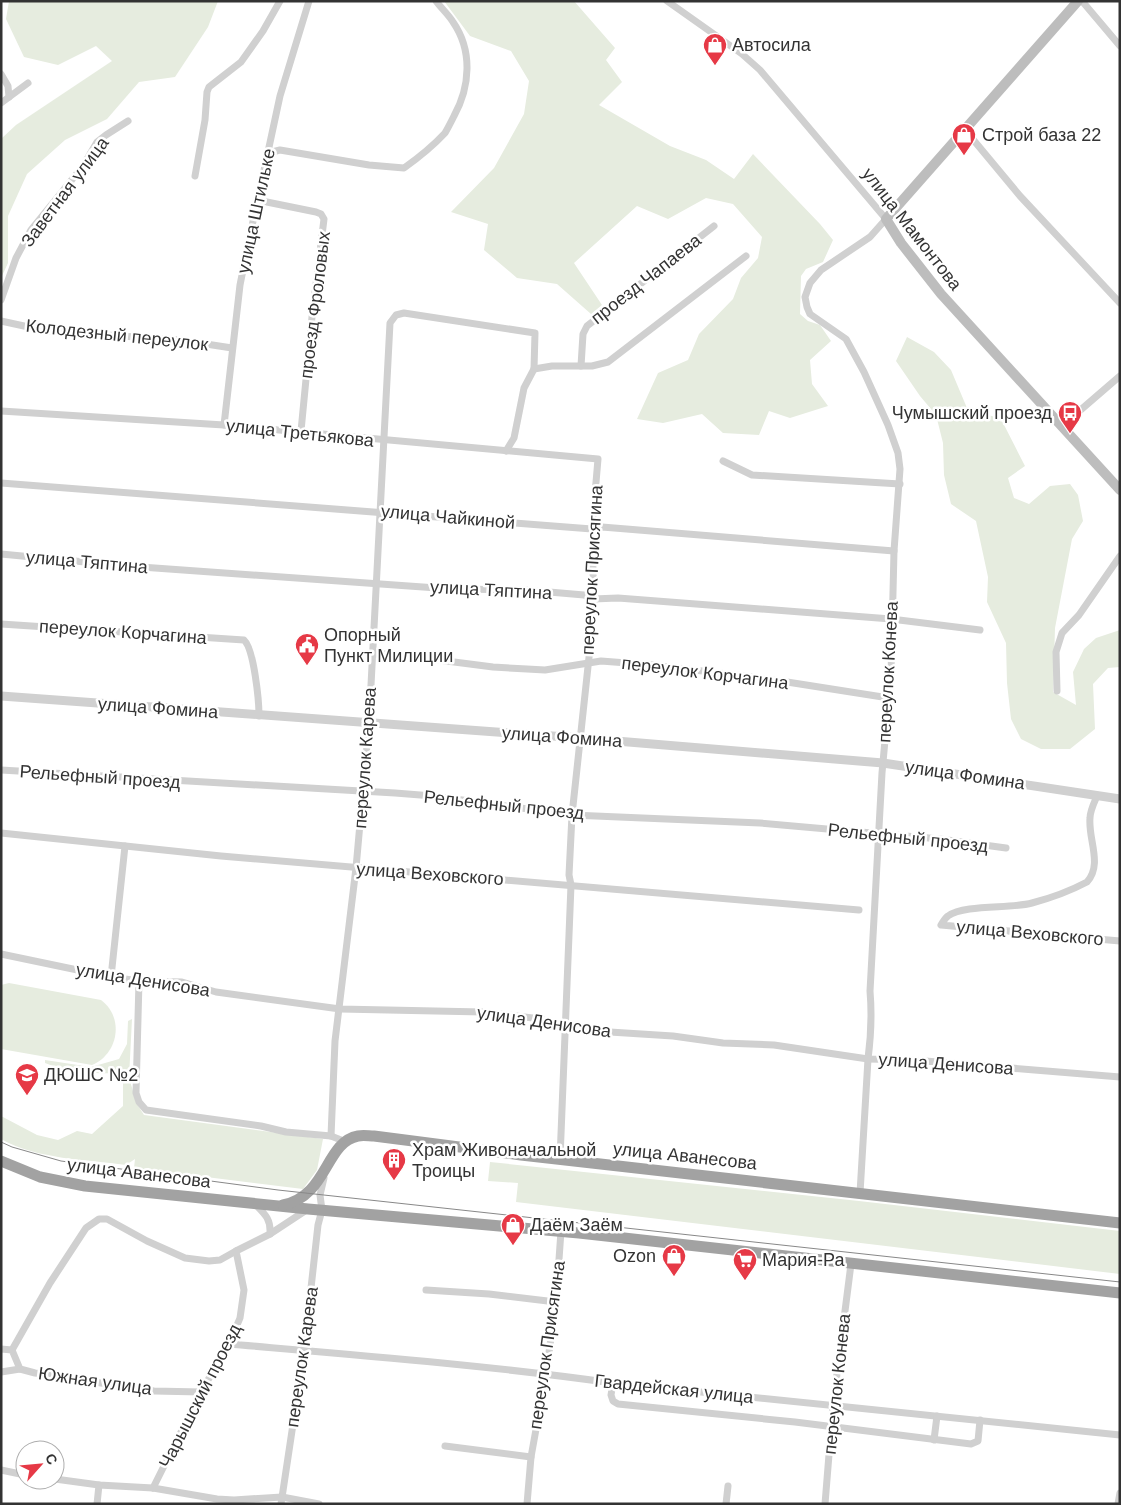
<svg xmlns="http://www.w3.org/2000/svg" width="1121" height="1505" viewBox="0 0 1121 1505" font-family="Arial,sans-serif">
<rect width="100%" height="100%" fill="#fff"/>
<!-- green -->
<g fill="#e6ecdf">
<path d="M9 1H218L208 27 175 77 139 82 107 119 65 140 27 174 8 216V263L1 278V139L16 125 112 61 96 46 58 65 24 57 6 19Z"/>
<path d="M444 1H574L615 48 606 60 622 82 599 105 670 146 706 160 734 179 753 154 820 224 833 240 823 262 806 269 801 276 800 314 808 321 820 325 831 341 810 360 812 384 828 406 790 418 769 411 759 435 723 433 702 414 663 423 637 419 658 373 688 360 699 334 733 299 741 278 758 258 762 237 733 204 706 198 668 219 637 206 574 263 602 305 591 314 557 284 517 278 484 250 488 224 451 212 494 168 524 114 529 81 511 51 470 36Z"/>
<path d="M907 337 934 352 951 370 967 408 1001 419 1025 466 1008 478 1014 498 1029 504 1050 486 1070 484 1078 495 1083 521 1072 539 1055 628 1053 692 1076 705 1073 672 1084 649 1096 638 1120 630V667L1108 668 1093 684 1095 729 1070 749H1041L1021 739 1011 719 1007 683 1006 643 987 602 988 577 976 521 951 504 944 475 943 443 936 415 920 396 896 361Z"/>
<path d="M9 983 101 1000C125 1018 118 1054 92 1065L1 1049V985Z"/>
<path d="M132 1019 129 1078 137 1104 144 1115 323 1139 317 1170 303 1189 134 1168 135 1159 126 1165C85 1159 39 1160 1 1139V1116L37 1135 58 1140 77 1131 92 1134 123 1106V1073C97 1074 69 1073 45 1063V1060L91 1067 119 1059 127 1044 128 1021Z"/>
<path d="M490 1162 859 1201 1120 1231V1274L516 1202 518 1183 488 1181Z"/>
</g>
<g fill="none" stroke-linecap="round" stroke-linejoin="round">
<!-- minor -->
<g stroke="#d0d0d0" stroke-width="7">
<path d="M667 1 742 54 760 70 886 219 870 237 821 270 810 283 805 297 807 307 810 314 846 339 864 372 888 425 898 453 900 469 894 551 891 675 882 773 870 991C872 1014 871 1036 868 1059L860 1193"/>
<path d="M1082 1 1120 46"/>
<path d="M1 74 8 86 9 97"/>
<path d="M1 103 28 83"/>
<path d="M966 131 1020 196 1120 303"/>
<path d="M268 153 280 150 369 165 404 168C418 158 433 146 445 133 448 128 451 122 454 116 470 87 473 51 453 22 448 14 441 8 436 1"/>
<path d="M195 176 205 120 207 92 209 87 241 62 263 31 280 1"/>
<path d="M257 200 316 212 321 214 324 219 312 317 301 431"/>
<path d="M1 300 16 258 31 230 83 166 97 142 106 135 128 121"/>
<path d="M1 321 47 331 180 340 232 348"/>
<path d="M581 366 583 334 587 326 714 226"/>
<path d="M534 369 552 366H592L608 362 746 256"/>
<path d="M1 411 224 425 598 459 592 529 594 611 572 815 569 875 571 885 560 1159"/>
<path d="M224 425 240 285 249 240 280 96 309 1"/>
<path d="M1062 426 1120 376"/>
<path d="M723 461 752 475 900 484"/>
<path d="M1 483 592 529 602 527 894 551"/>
<path d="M1 554 127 566 451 589 526 590 584 595 593 599 618 598 891 619 980 630"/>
<path d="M1 624 244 640C254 649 259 701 259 716"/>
<path d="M372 654H392L493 667 527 669 545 670 601 661 653 665 768 679 889 698"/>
<path d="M1057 691 1056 652 1062 633 1079 615 1120 556"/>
<path d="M1 770 395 793 433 796 572 815 760 823 940 839 1006 848"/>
<path d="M1097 796C1094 803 1090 811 1090 818 1088 840 1103 864 1087 882 1070 891 1051 898 1032 903 1010 909 965 904 948 916 945 918 943 922 941 925L1120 941"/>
<path d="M1 833 221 856 859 910"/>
<path d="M1 954 111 977 139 981 182 982 216 992 340 1009 483 1012 541 1019 565 1028 578 1030 673 1036 723 1043 774 1045 868 1059 913 1060 1120 1077"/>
<path d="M111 977 125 846"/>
<path d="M139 981 136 1093 139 1102 146 1110 261 1126 286 1132 331 1136 346 1142"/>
<path d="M331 1136 335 1041 356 868 369 723 390 323 396 315 404 313 535 333 534 369 524 388 514 438 506 451"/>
<path d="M255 1204C265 1214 271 1219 270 1234"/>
<path d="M426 1290 489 1294 556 1302"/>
<path d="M229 1344C357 1355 485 1365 613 1383L1120 1435"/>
<path d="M1 1349 12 1350 20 1369 35 1373 154 1391 201 1392"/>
<path d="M12 1350 50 1283 86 1228 99 1219H107L147 1241 185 1258 209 1261 220 1260 236 1251"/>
<path d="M1 1372 20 1369"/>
<path d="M613 1383 611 1395 613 1401 618 1404 795 1422 971 1444 978 1441 980 1420"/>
<path d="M934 1440 937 1416"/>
<path d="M445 1446 531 1457"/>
<path d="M1 1470 25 1475"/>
<path d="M55 1479 99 1485 153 1488 217 1499 234 1500 282 1497 319 1504"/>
<path d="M153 1488 201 1392 229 1344 240 1318 244 1290 236 1251 270 1234 308 1209"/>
<path d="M97 1504 99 1485"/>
<path d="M281 1504 304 1351 318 1225 322 1210 320 1195 324 1178"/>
<path d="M527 1504 531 1457 546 1374 556 1302 561 1231"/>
<path d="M726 1504 728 1486"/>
<path d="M825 1504 833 1405 851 1264"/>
<path d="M1118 1504 1120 1493"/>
</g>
<!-- tertiary -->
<path stroke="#d0d0d0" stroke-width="9" d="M1 696 580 738 883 763 1120 799"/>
<!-- secondary -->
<path stroke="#bdbdbd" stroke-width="10" d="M1078 1 886 219 901 243 941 294 1120 490"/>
<!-- trunk -->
<g stroke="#a2a2a2" stroke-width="11">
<path d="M1 1161 40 1177 85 1186 308 1209 579 1233 1120 1293"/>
<path d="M283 1205C328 1196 325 1142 358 1136 363 1135 369 1136 374 1136L521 1155 1120 1223"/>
</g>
<!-- tram -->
<path stroke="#888" stroke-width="1" d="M1 1142 12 1147 61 1161 278 1190 1120 1282"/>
</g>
<!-- icons -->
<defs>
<g id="shop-pin" transform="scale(1.25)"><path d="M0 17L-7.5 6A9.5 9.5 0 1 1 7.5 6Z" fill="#e63946" stroke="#fff"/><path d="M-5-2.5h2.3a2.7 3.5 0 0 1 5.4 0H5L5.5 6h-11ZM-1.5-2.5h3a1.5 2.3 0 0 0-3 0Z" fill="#fff"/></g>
<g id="bus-pin" transform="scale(1.25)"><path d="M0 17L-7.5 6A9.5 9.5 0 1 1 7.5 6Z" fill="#e63946" stroke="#fff"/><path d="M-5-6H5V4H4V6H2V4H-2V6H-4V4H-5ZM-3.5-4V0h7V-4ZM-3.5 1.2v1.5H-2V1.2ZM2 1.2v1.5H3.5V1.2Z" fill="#fff"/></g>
<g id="civic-pin" transform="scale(1.25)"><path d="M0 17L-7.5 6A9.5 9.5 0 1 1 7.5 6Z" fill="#e63946" stroke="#fff"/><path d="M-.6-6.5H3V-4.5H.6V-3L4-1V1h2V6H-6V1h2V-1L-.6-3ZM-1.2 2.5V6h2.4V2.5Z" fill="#fff"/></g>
<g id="school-pin" transform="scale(1.25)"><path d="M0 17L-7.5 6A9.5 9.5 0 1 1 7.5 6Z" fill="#e63946" stroke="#fff"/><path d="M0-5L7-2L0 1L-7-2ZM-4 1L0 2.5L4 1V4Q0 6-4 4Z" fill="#fff"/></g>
<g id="building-pin" transform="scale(1.25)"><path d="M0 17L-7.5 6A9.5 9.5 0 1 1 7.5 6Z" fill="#e63946" stroke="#fff"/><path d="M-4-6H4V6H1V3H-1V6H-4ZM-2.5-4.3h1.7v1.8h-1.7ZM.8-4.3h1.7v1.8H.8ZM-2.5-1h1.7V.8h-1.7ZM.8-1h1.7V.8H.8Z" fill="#fff"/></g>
<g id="supermarket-pin" transform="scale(1.25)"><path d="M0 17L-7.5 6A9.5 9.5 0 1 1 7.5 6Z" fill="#e63946" stroke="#fff"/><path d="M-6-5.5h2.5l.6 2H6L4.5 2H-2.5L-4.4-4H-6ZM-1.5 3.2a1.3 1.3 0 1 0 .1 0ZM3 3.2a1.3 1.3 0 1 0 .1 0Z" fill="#fff"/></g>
</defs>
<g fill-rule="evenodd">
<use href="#shop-pin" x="715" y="45"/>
<use href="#shop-pin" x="964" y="135"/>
<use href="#bus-pin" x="1070" y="413"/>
<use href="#civic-pin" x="307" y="645"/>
<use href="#school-pin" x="27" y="1075"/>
<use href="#building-pin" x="394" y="1160"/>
<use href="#shop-pin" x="513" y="1225"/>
<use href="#shop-pin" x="674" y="1256"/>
<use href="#supermarket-pin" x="745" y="1260"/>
</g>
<g text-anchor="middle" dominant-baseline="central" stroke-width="5" stroke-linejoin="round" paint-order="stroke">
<!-- poi labels -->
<g font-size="18" fill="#333" stroke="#fff" text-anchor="start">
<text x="732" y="45">Автосила</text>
<text x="982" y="135">Строй база 22</text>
<text x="1052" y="413" text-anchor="end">Чумышский проезд</text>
<text x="324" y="635">Опорный<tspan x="324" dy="21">Пункт Милиции</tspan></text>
<text x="44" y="1075">ДЮШС №2</text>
<text x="412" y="1150">Храм Живоначальной<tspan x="412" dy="21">Троицы</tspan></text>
<text x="530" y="1225">Даём Заём</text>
<text x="656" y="1256" text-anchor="end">Ozon</text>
<text x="762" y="1260">Мария-Ра</text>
</g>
<!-- street labels -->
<g font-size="18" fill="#333" stroke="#fff">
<text transform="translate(65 192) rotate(-53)">Заветная улица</text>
<text transform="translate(256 211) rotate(-78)">улица Штильке</text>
<text transform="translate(912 229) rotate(52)">улица Мамонтова</text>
<text transform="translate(646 279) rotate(-38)">проезд Чапаева</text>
<text transform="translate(315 305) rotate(-83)">проезд Фроловых</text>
<text transform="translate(117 335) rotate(6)">Колодезный переулок</text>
<text transform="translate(300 433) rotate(6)">улица Третьякова</text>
<text transform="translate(448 517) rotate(5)">улица Чайкиной</text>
<text transform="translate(87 562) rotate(5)">улица Тяптина</text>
<text transform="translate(592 570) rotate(-87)">переулок Присягина</text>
<text transform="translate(491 590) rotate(3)">улица Тяптина</text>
<text transform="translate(123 632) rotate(4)">переулок Корчагина</text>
<text transform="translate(888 672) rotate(-87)">переулок Конева</text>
<text transform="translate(705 673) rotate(7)">переулок Корчагина</text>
<text transform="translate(158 708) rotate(4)">улица Фомина</text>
<text transform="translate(562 737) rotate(4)">улица Фомина</text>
<text transform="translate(365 758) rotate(-86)">переулок Карева</text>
<text transform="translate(965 775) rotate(8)">улица Фомина</text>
<text transform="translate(100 777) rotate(4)">Рельефный проезд</text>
<text transform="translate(504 805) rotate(6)">Рельефный проезд</text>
<text transform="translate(908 838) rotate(6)">Рельефный проезд</text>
<text transform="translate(430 874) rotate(4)">улица Веховского</text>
<text transform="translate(1030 933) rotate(5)">улица Веховского</text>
<text transform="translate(143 980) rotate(9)">улица Денисова</text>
<text transform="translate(544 1022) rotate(8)">улица Денисова</text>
<text transform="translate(946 1064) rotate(4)">улица Денисова</text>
<text transform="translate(685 1156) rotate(6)">улица Аванесова</text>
<text transform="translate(139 1173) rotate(7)">улица Аванесова</text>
<text transform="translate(547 1345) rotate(-82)">переулок Присягина</text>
<text transform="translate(302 1357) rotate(-82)">переулок Карева</text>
<text transform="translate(95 1381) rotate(8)">Южная улица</text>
<text transform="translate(837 1384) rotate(-84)">переулок Конева</text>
<text transform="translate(674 1389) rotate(6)">Гвардейская улица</text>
<text transform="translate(200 1396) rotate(-63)">Чарышский проезд</text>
</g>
</g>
<!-- border -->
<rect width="1121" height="1505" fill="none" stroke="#333333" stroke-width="5"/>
<!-- north arrow -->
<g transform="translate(40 1465) rotate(63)"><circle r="24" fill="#ffffff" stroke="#adadad"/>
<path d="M0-4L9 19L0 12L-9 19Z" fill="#e63946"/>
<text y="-8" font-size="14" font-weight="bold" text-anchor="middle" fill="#333333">С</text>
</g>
</svg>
